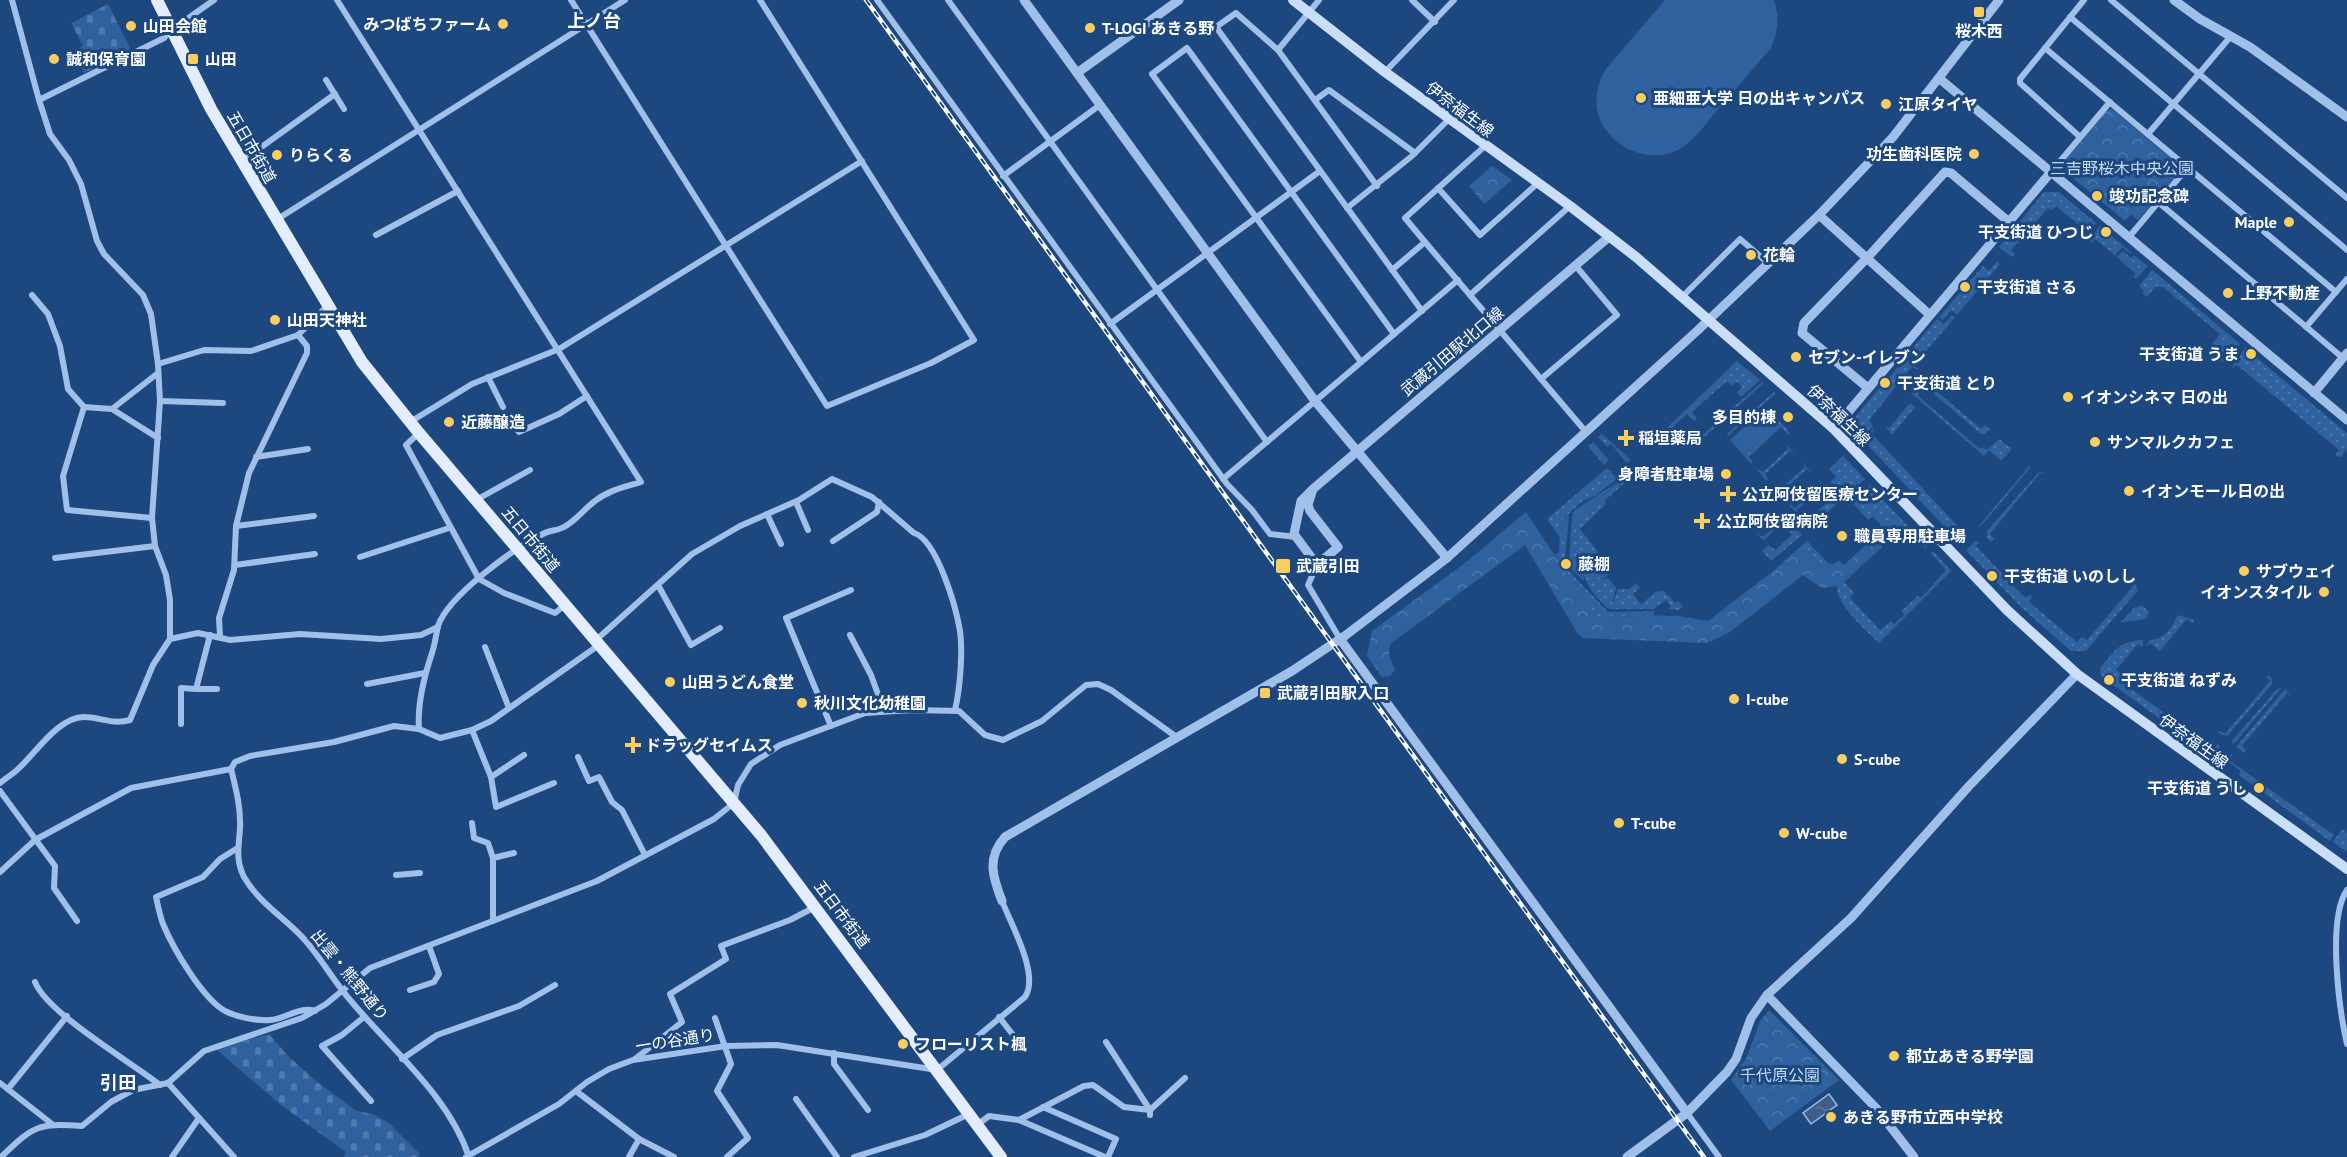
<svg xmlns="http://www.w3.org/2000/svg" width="2347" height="1157" viewBox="0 0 2347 1157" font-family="'PT Sans','Noto Sans JP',sans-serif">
<defs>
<pattern id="forest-crowns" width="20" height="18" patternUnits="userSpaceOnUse" patternTransform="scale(1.5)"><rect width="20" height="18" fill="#2f619e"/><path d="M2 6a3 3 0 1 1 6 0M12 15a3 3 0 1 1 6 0" fill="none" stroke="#4e79ad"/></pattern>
<pattern id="cemetery-stones" width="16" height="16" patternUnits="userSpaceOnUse" patternTransform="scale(1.5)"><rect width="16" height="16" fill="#2f619e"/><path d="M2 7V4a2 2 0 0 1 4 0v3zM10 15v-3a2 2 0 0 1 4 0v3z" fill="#4e79ad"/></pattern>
<pattern id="garden-dots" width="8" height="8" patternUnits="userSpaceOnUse" patternTransform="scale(1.5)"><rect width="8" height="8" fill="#2f619e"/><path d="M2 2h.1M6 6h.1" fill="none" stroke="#4e79ad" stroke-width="1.8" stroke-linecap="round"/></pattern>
<pattern id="water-ripples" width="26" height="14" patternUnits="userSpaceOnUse" patternTransform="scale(1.5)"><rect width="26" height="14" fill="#3e5e87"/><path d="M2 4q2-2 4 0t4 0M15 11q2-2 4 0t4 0" fill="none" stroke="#5b7699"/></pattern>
</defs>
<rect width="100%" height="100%" fill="#1d477f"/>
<!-- grass -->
<g fill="#2f619e">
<path d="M1665 0H1774C1780 17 1778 32 1771 48 1752 70 1733 92 1714 114 1705 125 1695 139 1683 147 1657 164 1624 154 1606 130 1592 112 1595 88 1605 70Z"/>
<path d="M1765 408 1774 417 1776 429 1747 455 1732 438Z"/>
<path d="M1612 473 1617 479 1595 496 1578 503Z"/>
<path d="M1619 481 1581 515H1577L1573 551 1582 567 1584 581 1572 570 1569 563 1572 515 1575 510Z"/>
<path d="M1569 514 1567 540 1562 539 1561 521Z"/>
<path d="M1654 611V617L1607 615 1608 612Z"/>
</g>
<!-- forest -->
<g fill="url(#forest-crowns)">
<path d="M2108 109H2112L2180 166V171L2138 220 2131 214 2125 221 2062 169 2061 165Z"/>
<path d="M1492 166 1512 180 1484 204 1469 186Z"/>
<path d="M1526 512 1569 577H1572L1596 617 1678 616 1708 621 1803 548 1820 566 1843 567 1899 517 1905 523 1837 586 1822 588 1803 575 1730 632 1712 641 1705 643 1583 638 1578 634 1525 545 1390 644 1389 655 1395 670 1390 676 1382 677 1367 656 1372 631 1465 563Z"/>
<path d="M1769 1010 1839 1080 1770 1131 1731 1080 1747 1057 1760 1021Z"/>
</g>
<!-- cemetery -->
<g fill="url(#cemetery-stones)">
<path d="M108 4 131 50 84 73 73 51 83 46 71 23Z"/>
<path d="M269 1034 289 1057 316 1081 355 1110 375 1115 389 1123 420 1154 418 1157H344L346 1152 281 1105 216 1049Z"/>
</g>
<!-- garden -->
<g fill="url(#garden-dots)">
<path d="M2044 192H2059L2096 223 2083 236 2085 230 2056 206 2051 210 2048 208 2011 250 2015 254 2012 257 1999 247Z"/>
<path d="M2100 226 2132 253 2131 254 2122 247 2115 255 2095 239 2091 243 2090 239Z"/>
<path d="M2123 251 2131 258 2134 255 2148 266 2137 278H2133L2136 274 2117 257Z"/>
<path d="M1997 261 2000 264 1957 315 1951 310 1943 320 1939 317 1983 266 1989 271Z"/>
<path d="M2152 270 2240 344 2225 362 2221 361 2225 356 2212 344 2220 334 2163 287H2155L2147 297 2142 293 2144 290 2139 286Z"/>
<path d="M1952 315 1955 317 1922 356 1925 361 1910 351 1937 319 1944 324Z"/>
<path d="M2245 348 2347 433V449L2341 457 2335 456 2339 450 2237 365 2231 369Z"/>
<path d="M1906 357 1919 370 1912 367 1869 420 1873 426 1860 438 1856 433 1855 417Z"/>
<path d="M1737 361 1760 380 1741 397 1737 392 1742 387 1737 382 1731 386 1727 381 1692 412 1697 418 1694 421 1687 414 1674 426 1688 442 1681 449 1684 443C1677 437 1669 436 1660 440L1662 447 1659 448 1653 441Z"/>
<path d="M1762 382 1764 383 1701 440 1699 438Z"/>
<path d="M1917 386 1919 397 1979 448 1988 449 1999 439 2012 449 2001 461 1989 450 1984 456 1911 393Z"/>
<path d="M1933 388 1981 429 1985 425 1990 429 1985 434H1981L1934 394Z"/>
<path d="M1774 392 1776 393 1728 436 1727 434Z"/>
<path d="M1910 403 1915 407 1892 435 1884 425 1889 428Z"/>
<path d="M1767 407 1790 433 1788 435 1781 427 1749 457 1753 462 1751 464 1730 440 1732 438 1747 455 1775 429 1771 424 1774 417Z"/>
<path d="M1874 428 1872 434 1965 534 1958 541 1862 439Z"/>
<path d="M1602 434 1631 460 1627 463 1611 444 1607 447 1598 437Z"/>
<path d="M1593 442 1609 460 1604 465 1588 446Z"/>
<path d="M1785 443 1795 455 1790 451 1765 474 1768 479 1766 481 1756 468 1763 472 1788 449Z"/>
<path d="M1843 456 1865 479 1845 498 1830 482 1836 477 1829 469Z"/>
<path d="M1801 461 1812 473 1807 469 1781 492 1785 497 1783 499 1772 487 1779 490 1805 467Z"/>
<path d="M2030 465V468L1981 526 1978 527Z"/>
<path d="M1607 468 1612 473 1561 521 1562 539 1567 540 1564 566 1608 612 1607 615 1678 616 1596 617 1572 577 1570 578 1555 555 1559 552 1560 538 1547 519Z"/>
<path d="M1634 468 1637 472 1604 501 1606 504 1580 529 1609 566 1607 577 1591 581 1608 578 1616 588 1612 605 1618 589H1629L1636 583 1640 588 1633 594 1641 604 1656 592 1664 591 1675 603 1678 601 1683 607 1679 610 1669 609 1671 606 1666 600 1653 609H1609C1595 598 1587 586 1582 570 1580 562 1573 558 1573 548 1572 537 1575 525 1577 514L1581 515Z"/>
<path d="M2040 471 2045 475 2040 473 1990 534 1994 539 1991 542 1987 538V531Z"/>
<path d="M1817 479 1824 486 1797 510 1801 517 1806 513 1811 517 1832 498 1828 492 1839 502 1809 529 1789 504 1795 508 1821 485Z"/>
<path d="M1870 485 1899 517 1844 567 1820 566 1803 548 1772 572 1807 541 1828 563 1833 564 1839 561 1844 565 1872 539 1868 534 1874 538 1883 527 1873 516 1868 520 1852 502 1862 492H1867L1865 490Z"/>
<path d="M1781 512 1802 535 1771 561 1762 551 1769 545 1775 550 1792 535 1787 529 1791 525 1786 519 1764 540 1757 533 1763 537 1784 518Z"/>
<path d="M1905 523 1927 546 1925 548 1905 526 1844 582 1854 593 1850 598 1880 630 1891 621 1894 624 1904 615 1901 611 1918 596 1921 598 1946 570 1931 553 1933 551 1951 571 1879 643C1865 629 1837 606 1837 586Z"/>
<path d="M1976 541 1979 542 1976 546 2025 598 2030 595 2032 597 2029 602 2077 642 2082 637 2087 640 2135 584 2132 578 2138 590 2086 651H2071L2021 607 1966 550Z"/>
<path d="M2142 605 2149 612 2146 619 2121 622 2134 608Z"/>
<path d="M2178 615 2194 620 2192 623 2187 619 2160 651 2150 643 2146 647 2149 640C2166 639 2171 628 2178 615Z"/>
<path d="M2143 640V647L2138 644 2116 670 2122 674 2118 679 2213 749 2218 744 2220 746 2214 758 2101 676 2100 668C2115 651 2119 641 2143 640Z"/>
<path d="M2268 675 2272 678V684L2227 736 2218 733 2220 731 2225 734 2270 681 2266 677Z"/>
<path d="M2281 688 2233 745 2232 741 2277 689Z"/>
<path d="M2285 689 2291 697 2287 693 2242 746 2246 750 2244 753 2236 747Z"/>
<path d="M2231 754 2233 755 2229 760 2334 835 2330 841 2239 775 2241 771 2226 760Z"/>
<path d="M2342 829 2347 833V852L2333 842Z"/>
</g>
<!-- water -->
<path fill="url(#water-ripples)" stroke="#93bbeb" stroke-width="1.5" d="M1829 1094 1837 1105 1811 1124 1803 1113Z"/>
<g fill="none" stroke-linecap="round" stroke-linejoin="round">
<!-- minor -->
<g stroke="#a0c0e9" stroke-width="6">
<path d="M12 0 39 100"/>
<path d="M337 0 641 482C625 487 609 490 595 501 584 509 576 521 564 527 557 531 549 530 543 534 514 548 448 596 438 626 436 635 435 644 432 653 424 677 417 703 419 729"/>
<path d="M571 0 827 406 931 363 974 340 760 0"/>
<path d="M877 0 1227 484 1252 510 1270 534 1296 537"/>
<path d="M948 0 1267 442"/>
<path d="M1412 0 1435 22"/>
<path d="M2111 0 2347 198"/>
<path d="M2070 17 2347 250"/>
<path d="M2045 48 2336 292"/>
<path d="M1278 50 1319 0"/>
<path d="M1385 72 1454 0"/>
<path d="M326 80 344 109"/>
<path d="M1315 100 1329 90 1415 153"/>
<path d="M2148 134 2231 36"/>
<path d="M2079 136 2020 83V79L2084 0"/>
<path d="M242 161 335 94"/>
<path d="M2051 172 2110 102"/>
<path d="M1003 176 1100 105"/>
<path d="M1377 186 1278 50 1236 13 1216 27 1422 311"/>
<path d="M1438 188 1480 235 1538 183"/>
<path d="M2158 202 2343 358"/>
<path d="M1347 208 1412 156 1449 119"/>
<path d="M276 220 625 0"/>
<path d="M376 235 458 191"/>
<path d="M2129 237 2188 167"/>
<path d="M1425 242 1405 218 1485 146"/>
<path d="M1392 270 1425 242 1586 432"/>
<path d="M32 295 48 314 60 346 68 389 84 407"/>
<path d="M1470 295 1570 206"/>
<path d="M1682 297 1740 239 1768 263"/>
<path d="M1110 324 1320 171"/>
<path d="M2306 327 2347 279"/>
<path d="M1361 362 1152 74 1187 48 1394 334"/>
<path d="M158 364 204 350 251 351 298 335"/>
<path d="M488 377 503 407"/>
<path d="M1541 379 1617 315 1575 265"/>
<path d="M160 401 223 403"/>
<path d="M112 409 158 438"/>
<path d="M410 422 472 384 559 349 862 161"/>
<path d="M513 423 519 432 559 414 587 396"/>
<path d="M419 433 406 445 479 579 504 593 555 613 565 605"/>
<path d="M256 457 308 449"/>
<path d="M1223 479 1458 280"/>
<path d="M476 500 530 470"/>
<path d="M796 502 808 530"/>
<path d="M767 514 781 544"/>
<path d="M152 518 67 510 63 476 84 407 112 409 158 373"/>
<path d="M236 526 314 516"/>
<path d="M833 541 877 512 879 502"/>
<path d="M360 557 449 528"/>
<path d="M55 558 155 546"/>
<path d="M235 565 315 554"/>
<path d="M1317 565 1308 585 1340 639"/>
<path d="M658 585 691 645 720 628"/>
<path d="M210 635 196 689H217"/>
<path d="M850 635 871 675 884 711"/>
<path d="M220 637 219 618 234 570 236 526 249 473 307 353V346L298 335 327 306"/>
<path d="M170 639V600L166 575 155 546 152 518 160 401 158 364 151 314 143 295 104 254 97 241 81 184 69 160 50 134 39 100 164 38 170 31 214 0"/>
<path d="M596 640 692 554 740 526 799 500 832 479 872 497 914 533C937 540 956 607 960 631 963 652 960 689 955 710"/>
<path d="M485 647 509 708"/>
<path d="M367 684 425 673"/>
<path d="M181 724V688L196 689"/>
<path d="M831 726 786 618 851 590"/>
<path d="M472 730 491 777 496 807 554 783"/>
<path d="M578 757 589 781 599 777 612 802 622 810 645 855"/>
<path d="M231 769C236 789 241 808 240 828 239 846 235 859 244 877 259 903 285 918 304 939 322 959 334 982 351 1001 391 1049 449 1096 469 1157"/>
<path d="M231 769 235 762 250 756 334 742 394 726 419 729 440 738 472 730 491 721 599 645"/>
<path d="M491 777 524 755"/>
<path d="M0 783C6 778 13 774 18 769 35 754 58 717 84 717 100 717 112 725 130 720L153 665 170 639 198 633 230 640 300 634 381 639 421 635 438 627"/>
<path d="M0 791 55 866 54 888 77 921"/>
<path d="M472 823 474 838 488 843 493 858V921"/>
<path d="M236 849 220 859 203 877 156 897C158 906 160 916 163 924 173 948 202 998 225 1011 237 1017 256 1021 270 1020 285 1019 300 1006 315 1011"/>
<path d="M493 858 514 853"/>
<path d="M0 872 35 840 131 788 231 769"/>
<path d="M396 875 420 873"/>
<path d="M2347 890C2327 919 2339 1009 2347 1044"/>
<path d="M35 982C47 1013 131 1062 160 1085"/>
<path d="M410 990 434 982 439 974 429 946"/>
<path d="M364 1017 342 1035 322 1046 371 1101"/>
<path d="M999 1017 1017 1040"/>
<path d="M715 1018 731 1064 717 1091 748 1138 727 1157"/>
<path d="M1106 1042 1150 1110V1115"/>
<path d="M834 1053V1064L868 1110"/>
<path d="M402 1059 437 1035 519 1006 555 985"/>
<path d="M635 1059 682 1022 670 994 726 959 721 946 790 920 815 907"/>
<path d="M0 1083 52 1124"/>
<path d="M168 1083 234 1157"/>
<path d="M8 1089 67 1016"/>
<path d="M576 1091 639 1139 674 1157"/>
<path d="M796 1099 837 1157"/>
<path d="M1043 1107 1116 1139 1108 1157"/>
<path d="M1687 1113 1719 1157"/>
<path d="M1019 1120 1084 1086 1093 1085 1124 1107 1150 1110 1185 1078"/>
<path d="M977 1125 989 1116 1019 1120 1105 1157"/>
<path d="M1 1157C34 1126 36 1123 82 1126L111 1102 133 1090 168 1083 204 1051 302 1018 326 1004 370 968 597 881 714 819 734 803 738 785 751 764 780 745 865 713 913 710 959 711 985 735 1003 740 1042 721 1086 685 1098 684 1111 690 1178 738"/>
<path d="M172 1157 199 1118"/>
<path d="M466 1157 559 1104 587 1082 609 1069 633 1060 726 1046 777 1045 937 1070 1025 997C1040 975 1011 924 1002 901"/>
<path d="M629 1157 639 1139"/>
<path d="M854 1157 925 1135 969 1114"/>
</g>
<!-- tertiary -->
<g stroke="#a0c0e9" stroke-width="9">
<path d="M1024 0 1315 401 1447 558"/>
<path d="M2174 0 2200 19 2250 47 2347 117"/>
<path d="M1077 73 1179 0"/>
<path d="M1940 79 2347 420"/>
<path d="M1819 215 1930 315"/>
<path d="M1868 388 1802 333 1804 323 1867 258 1945 172 1951 173 2009 222"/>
<path d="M2314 393 2347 353"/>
<path d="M1834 429 2051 172"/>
<path d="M1313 489 1308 505 1310 511 1338 547 1317 565 1294 534 1301 501 1313 489 1610 236"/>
<path d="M1340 639 1687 1113"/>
<path d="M1002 901C993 878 986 858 1005 837L1292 671 1346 635 1447 558 1697 331 1819 215 1893 137 1999 0"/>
<path d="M1767 995 1876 1108 1914 1157"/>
<path d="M1627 1157 1687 1113 1727 1072 1736 1059 1751 1018 1767 995 1851 918 1969 786 2077 674"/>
</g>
<!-- secondary -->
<path stroke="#cbdef7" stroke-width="10" d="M1293 0 1385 72 1570 206 1636 257 1834 429 2007 610 2077 674 2347 869"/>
<!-- primary -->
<path stroke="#e3edfe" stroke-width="12" d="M157 0 211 109 362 362 419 433 761 835 1001 1157"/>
<!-- rail casing -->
<g stroke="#fff" stroke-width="4.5">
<path id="rail" d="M866 0 1704 1157"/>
</g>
<!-- rail -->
<use href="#rail" stroke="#1d477f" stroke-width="2" stroke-dasharray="7" stroke-linecap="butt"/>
</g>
<!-- markers -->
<g fill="#f9cd5e" stroke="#1d477f" stroke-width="2">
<rect x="1973" y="6" width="12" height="12" rx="3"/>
<circle cx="503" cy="24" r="6"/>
<circle cx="131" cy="26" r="6"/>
<circle cx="1090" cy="28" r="6"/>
<circle cx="54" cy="59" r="6"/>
<rect x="187" y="53" width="12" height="12" rx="3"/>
<circle cx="1641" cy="98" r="6"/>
<circle cx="1886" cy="104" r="6"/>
<circle cx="1974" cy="154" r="6"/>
<circle cx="277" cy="155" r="6"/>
<circle cx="2097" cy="196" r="6"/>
<circle cx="2289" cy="222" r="6"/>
<circle cx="2106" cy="232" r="6"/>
<circle cx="1751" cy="255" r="6"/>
<circle cx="1965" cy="287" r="6"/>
<circle cx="2228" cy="293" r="6"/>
<circle cx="275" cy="320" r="6"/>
<circle cx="2251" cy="354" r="6"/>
<circle cx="1796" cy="357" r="6"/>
<circle cx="1885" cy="383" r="6"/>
<circle cx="2068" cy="397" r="6"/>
<circle cx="1788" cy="417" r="6"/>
<circle cx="449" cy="422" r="6"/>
<path d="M1623 429h6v6h6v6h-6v6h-6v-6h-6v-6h6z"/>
<circle cx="2095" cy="442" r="6"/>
<circle cx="1726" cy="474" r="6"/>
<circle cx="2129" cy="491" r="6"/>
<path d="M1725 485h6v6h6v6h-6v6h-6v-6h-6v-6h6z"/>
<path d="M1699 512h6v6h6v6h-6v6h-6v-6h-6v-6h6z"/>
<circle cx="1842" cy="536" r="6"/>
<circle cx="1566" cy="564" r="6"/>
<rect x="1275" y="558" width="16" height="16" rx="3"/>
<circle cx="2244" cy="571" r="6"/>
<circle cx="1992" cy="576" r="6"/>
<circle cx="2324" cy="592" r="6"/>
<circle cx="2109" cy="680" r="6"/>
<circle cx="670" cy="682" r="6"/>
<rect x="1259" y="687" width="12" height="12" rx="3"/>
<circle cx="1734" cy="699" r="6"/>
<circle cx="802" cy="703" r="6"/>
<path d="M630 736h6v6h6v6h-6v6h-6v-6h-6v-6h6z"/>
<circle cx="1842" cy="759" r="6"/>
<circle cx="2259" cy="788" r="6"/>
<circle cx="1619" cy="823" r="6"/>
<circle cx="1784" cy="833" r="6"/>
<circle cx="903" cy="1044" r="6"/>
<circle cx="1894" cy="1056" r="6"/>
<circle cx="1831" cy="1117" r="6"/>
</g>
<g text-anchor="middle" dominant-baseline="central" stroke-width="6" stroke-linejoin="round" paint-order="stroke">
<!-- poi labels -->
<g font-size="16" font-weight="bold" fill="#fff" stroke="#1d477f" text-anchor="start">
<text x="491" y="24" text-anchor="end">みつばちファーム</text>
<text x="143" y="26">山田会館</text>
<text x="1102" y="28">T-LOGI あきる野</text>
<text x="1979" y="31" text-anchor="middle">桜木西</text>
<text x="66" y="59">誠和保育園</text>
<text x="205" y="59">山田</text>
<text x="1653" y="98">亜細亜大学 日の出キャンパス</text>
<text x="1898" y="104">江原タイヤ</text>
<text x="1962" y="154" text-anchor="end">功生歯科医院</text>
<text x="289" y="155">りらくる</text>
<text x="2109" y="196">竣功記念碑</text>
<text x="2277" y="222" text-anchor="end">Maple</text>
<text x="2094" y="232" text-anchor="end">干支街道 ひつじ</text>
<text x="1763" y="255">花輪</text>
<text x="1977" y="287">干支街道 さる</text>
<text x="2240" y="293">上野不動産</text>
<text x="287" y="320">山田天神社</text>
<text x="2239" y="354" text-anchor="end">干支街道 うま</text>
<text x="1808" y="357">セブン-イレブン</text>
<text x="1897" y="383">干支街道 とり</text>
<text x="2080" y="397">イオンシネマ 日の出</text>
<text x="1776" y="417" text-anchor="end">多目的棟</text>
<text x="461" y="422">近藤醸造</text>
<text x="1638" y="438">稲垣薬局</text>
<text x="2107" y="442">サンマルクカフェ</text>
<text x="1714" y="474" text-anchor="end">身障者駐車場</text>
<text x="2141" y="491">イオンモール日の出</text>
<text x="1742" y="494">公立阿伎留医療センター</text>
<text x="1716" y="521">公立阿伎留病院</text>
<text x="1854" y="536">職員専用駐車場</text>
<text x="1578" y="564">藤棚</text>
<text x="1296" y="566">武蔵引田</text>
<text x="2256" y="571">サブウェイ</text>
<text x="2004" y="576">干支街道 いのしし</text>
<text x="2312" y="592" text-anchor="end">イオンスタイル</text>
<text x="2121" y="680">干支街道 ねずみ</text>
<text x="682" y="682">山田うどん食堂</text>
<text x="1277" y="693">武蔵引田駅入口</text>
<text x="1746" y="699">I-cube</text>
<text x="814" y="703">秋川文化幼稚園</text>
<text x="645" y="745">ドラッグセイムス</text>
<text x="1854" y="759">S-cube</text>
<text x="2247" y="788" text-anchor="end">干支街道 うし</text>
<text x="1631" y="823">T-cube</text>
<text x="1796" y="833">W-cube</text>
<text x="915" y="1044">フローリスト楓</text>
<text x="1906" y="1056">都立あきる野学園</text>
<text x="1843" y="1117">あきる野市立西中学校</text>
</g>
<!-- street labels -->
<g font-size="16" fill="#fff" stroke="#1d477f">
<text transform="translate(1460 109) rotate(37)">伊奈福生線</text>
<text transform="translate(252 147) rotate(60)">五日市街道</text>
<text transform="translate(1452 351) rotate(-40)">武蔵引田駅北口線</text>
<text transform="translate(1839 415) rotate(44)">伊奈福生線</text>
<text transform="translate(531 539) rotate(50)">五日市街道</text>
<text transform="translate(2194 741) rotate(36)">伊奈福生線</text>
<text transform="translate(842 914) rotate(53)">五日市街道</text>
<text transform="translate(350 975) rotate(51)">出雲・熊野通り</text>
<text transform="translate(675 1040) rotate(-9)">一の谷通り</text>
</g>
<!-- park labels -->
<g font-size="16" fill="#c4dbf7" stroke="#1d477f">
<text x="2122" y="168">三吉野桜木中央公園</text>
<text x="1780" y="1075">千代原公園</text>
</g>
<!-- neighbourhood labels -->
<g font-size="18" font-weight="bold" fill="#fff" stroke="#1d477f">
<text x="594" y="20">上ノ台</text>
<text x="118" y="1082">引田</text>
</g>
</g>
</svg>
